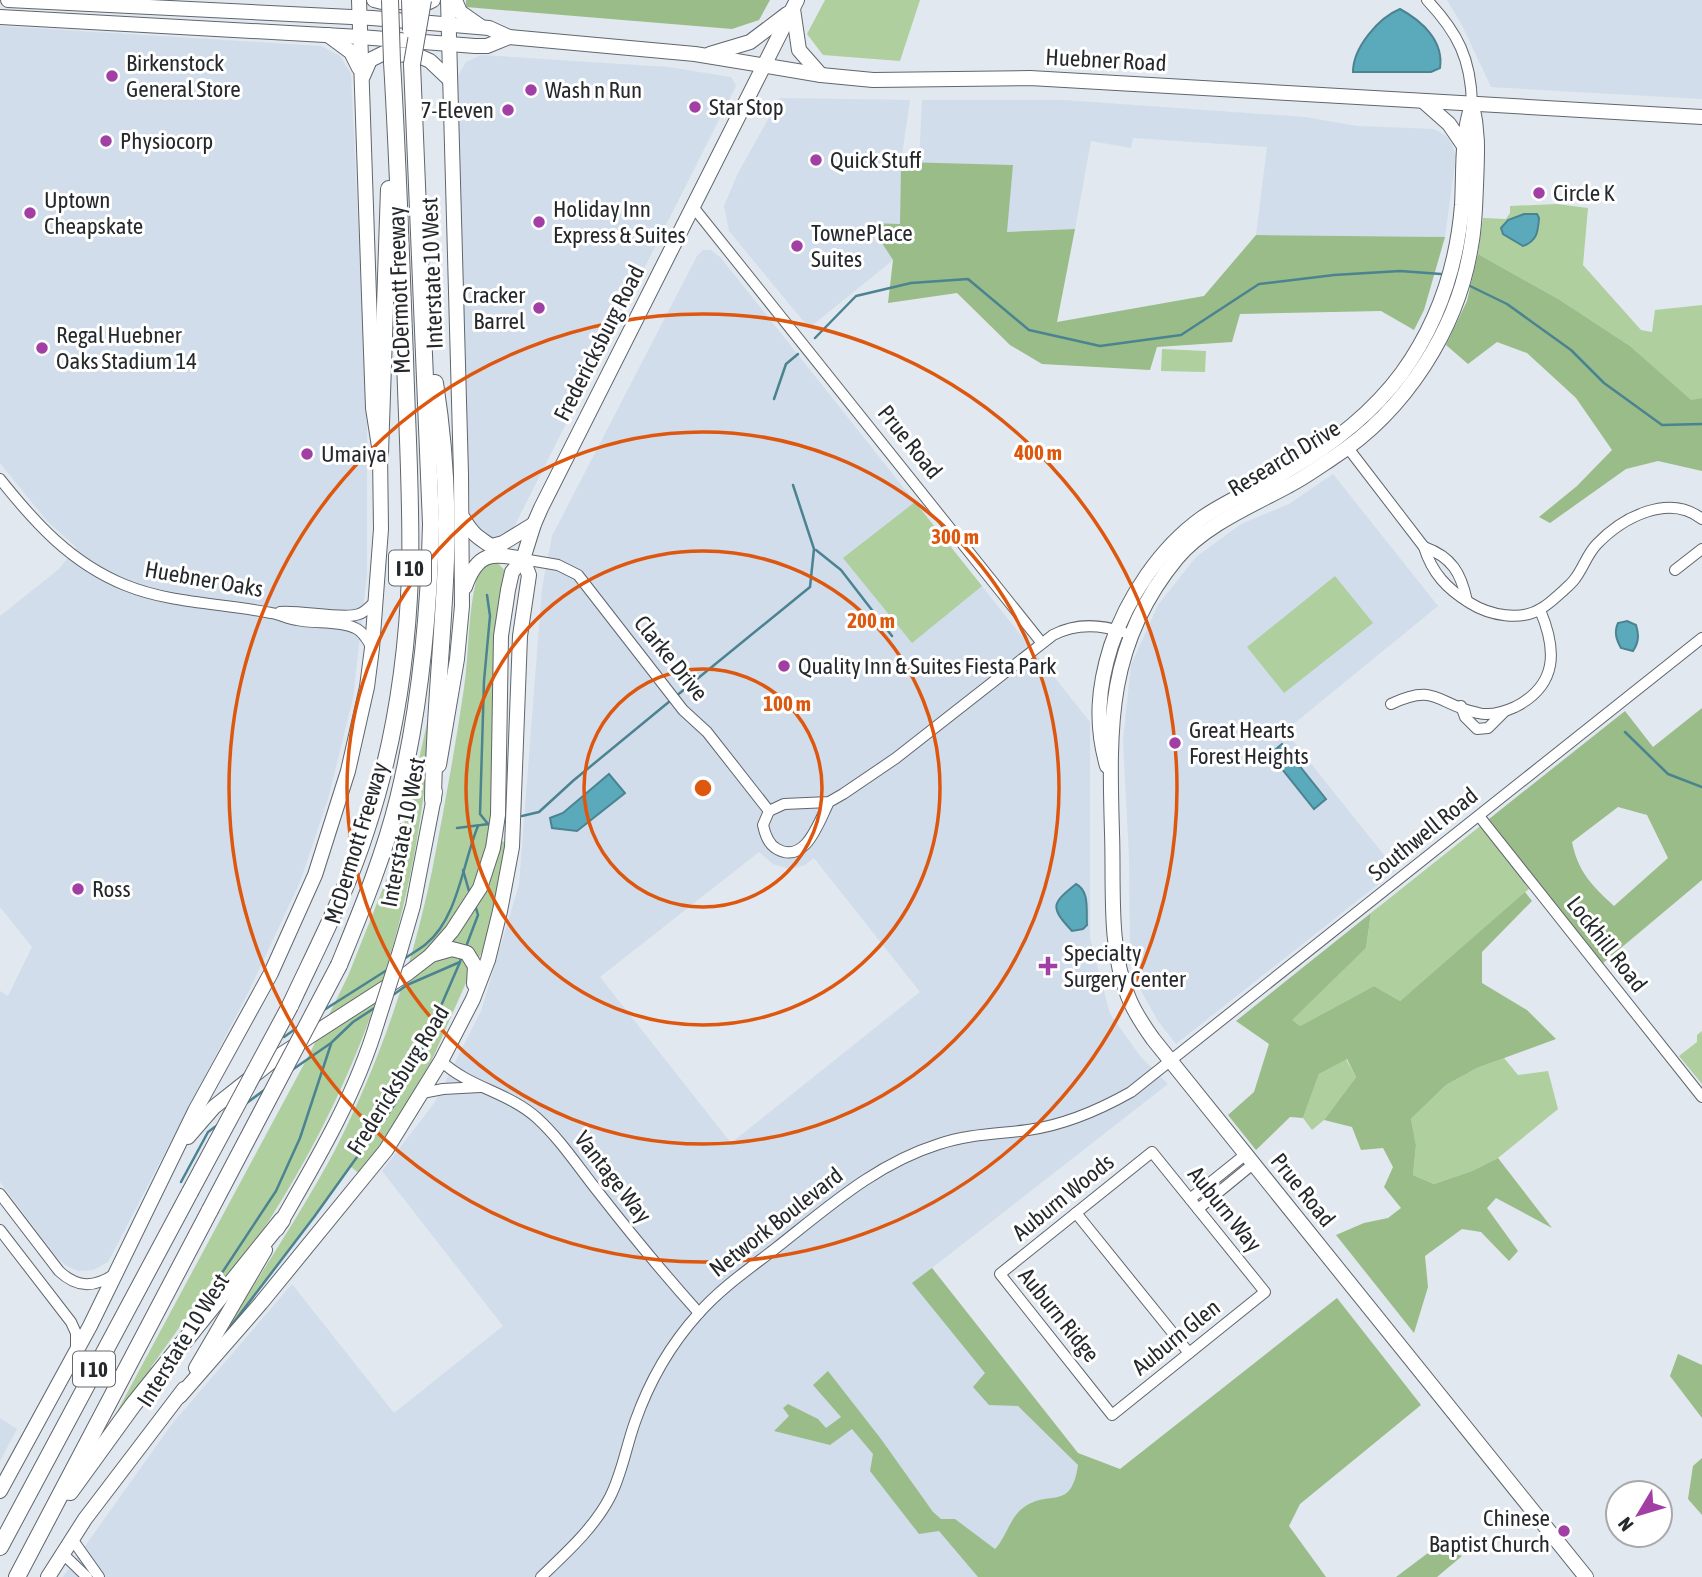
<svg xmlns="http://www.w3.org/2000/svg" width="1702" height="1577" viewBox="0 0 1702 1577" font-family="'Asap Condensed',sans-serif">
<rect width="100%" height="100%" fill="#e1e8ef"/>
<!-- built -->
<g fill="#d1ddeb" fill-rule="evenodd">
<path d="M1447 0H1702V99L1491 87 1462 25Z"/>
<path d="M0 26 321 46 340 56 351 74 367 411V574L353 698 328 799 300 882 249 991 108 1262 93 1270 78 1271 65 1265 55 1255 0 1182V991L8 996 32 947 0 907V616L59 569 76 547 47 521 0 463Z"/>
<path d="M481 55 668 67 731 77 736 86 514 527 505 536 495 540 487 538 474 526 470 515 457 78 466 62Z"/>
<path d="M780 98 910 100 901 162 900 224H870L893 260 809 328 729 231 724 206 738 173Z"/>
<path d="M922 100H1064L1305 117 1357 126 1434 129 1446 136 1452 144 1456 156 1445 237 1256 235 1267 147 1133 138 1131 148 1091 141 1075 229 1006 232 1013 165 919 163Z"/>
<path d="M703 250H711L721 258 1090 722V938L1110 1014 1141 1057 1168 1084 932 1268 1102 1484 986 1577H63L172 1424 292 1284 394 1413 503 1326 382 1171 435 1102 481 1011 519 885 542 588 552 536 697 256ZM759 852 773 864 790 869 805 865 814 858 920 992 731 1143 600 977Z"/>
<path d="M1333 474 1438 606 1285 731 1396 870 1176 1044 1158 1021 1139 987 1130 953 1129 857 1123 740 1131 665 1158 605 1196 557 1241 524 1289 504Z"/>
<path d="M0 1418 17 1429 0 1461Z"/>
</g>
<!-- green -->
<g fill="#afcf9f">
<path d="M825 0H920L900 61 823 55 807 34Z"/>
<path d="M1557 204 1588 208 1583 265 1641 330 1652 332 1655 310 1702 305V398L1691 401 1630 346 1560 300 1478 254 1483 218 1506 219 1510 213V206Z"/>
<path d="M1162 349 1206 351 1205 372 1161 371Z"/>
<path d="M915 502 982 586 912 643 843 558Z"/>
<path d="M497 562 506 572 492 840 506 842 500 879 483 950 469 976 431 1062 379 1148 359 1173 351 1167 227 1333 225 1331C262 1271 302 1212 335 1150 380 1062 412 967 432 871 444 810 455 749 464 688 470 650 467 598 482 564Z"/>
<path d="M1335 576 1373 623 1284 693 1247 647Z"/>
<path d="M428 719 431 721C416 935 351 1113 224 1286L214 1279 151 1367 155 1372 112 1421 310 1053 348 976 389 873 405 821Z"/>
<path d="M1489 819 1538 881 1400 1001 1374 986 1300 1026 1291 1020 1366 948 1371 913Z"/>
<path d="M1702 1031V1084L1679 1056 1697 1042V1035Z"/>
<path d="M1504 1058 1518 1075 1548 1071 1558 1109 1498 1158 1472 1171 1434 1184 1413 1175 1416 1145 1411 1119 1446 1085 1477 1068Z"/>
<path d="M1346 1059 1356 1077 1324 1120 1312 1130 1303 1118 1319 1074Z"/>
</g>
<!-- forest -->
<g fill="#99bc88" fill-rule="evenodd">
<path d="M466 0H770L759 20 732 29 466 7Z"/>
<path d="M901 162 1013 165 1007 232 1075 229 1057 322 1204 296 1256 235 1445 237 1424 310 1414 330 1381 311 1240 314 1232 342 1157 347 1150 370 1042 364 1010 345 957 293 888 303 893 260 869 223 900 224Z"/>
<path d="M1478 254 1560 300 1630 346 1691 400 1702 398V471L1658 461 1626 469 1550 523 1539 517 1577 486 1612 450 1576 398 1527 353 1497 342 1468 364 1446 345 1467 301Z"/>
<path d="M1702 708V880L1603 963 1489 819 1625 711 1653 747ZM1618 807 1647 815 1668 858 1614 906C1592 886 1578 872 1572 842Z"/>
<path d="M1525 892 1532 901 1482 952V983L1527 1010 1556 1039 1477 1068 1446 1085 1411 1119 1416 1145 1413 1175 1434 1184 1472 1171 1498 1158 1552 1228 1496 1198 1487 1208 1518 1251 1509 1261 1481 1232 1462 1229 1425 1256 1428 1287 1414 1333 1336 1235 1364 1223 1388 1218 1401 1208 1384 1187 1393 1167 1383 1148 1361 1150 1352 1127 1324 1120 1356 1077 1347 1059 1319 1074 1303 1118 1290 1117 1256 1150 1228 1115 1254 1092 1269 1044 1236 1021 1371 913 1366 948 1292 1020 1300 1026 1374 986 1400 1001Z"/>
<path d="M932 1268 1078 1453 1120 1469 1337 1298 1421 1405 1300 1504 1289 1526 1326 1577H978L939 1531 919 1534 870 1471 873 1454 852 1429 830 1445 774 1431 789 1416 783 1408 788 1404 818 1419 826 1428 841 1417 813 1385 828 1371 881 1439 933 1512 941 1519H955L995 1549C1006 1538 1010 1517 1023 1508 1049 1488 1071 1513 1078 1465L1018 1406 989 1405 973 1387 985 1373 912 1283Z"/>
<path d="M1678 1354 1702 1365V1418L1670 1376Z"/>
<path d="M1702 1458V1515L1688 1499 1693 1466Z"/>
<path d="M1436 1547 1462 1556 1437 1577H1396Z"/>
</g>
<!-- water -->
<g fill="#5baabc" stroke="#4b8391" stroke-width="2">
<path d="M1400 9C1422 21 1444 41 1440 68L1431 72H1353C1353 48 1378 18 1400 9Z"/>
<path d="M1524 214H1537L1539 218C1538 232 1537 241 1523 246L1503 234 1501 228 1508 220Z"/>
<path d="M1627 621 1636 625C1639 635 1639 642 1633 651L1621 648C1616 639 1614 632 1618 623Z"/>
<path d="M1282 744 1326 799 1314 809 1270 754Z"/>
<path d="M609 774 625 793 577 831 552 828 550 818 563 813Z"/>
<path d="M1076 884C1090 891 1086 911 1087 925L1083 929 1072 931C1050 907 1051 904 1076 884Z"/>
</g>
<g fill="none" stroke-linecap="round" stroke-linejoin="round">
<!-- stream -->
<g stroke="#4b8391" stroke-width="2.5">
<path d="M1470 286 1507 304 1571 350 1604 383 1662 425 1702 424"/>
<path d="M815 338 856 296 911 283 968 279 1029 330 1100 346 1181 335 1259 284 1334 275 1400 271 1441 274"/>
<path d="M774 399 786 364 798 354"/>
<path d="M816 550 841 570 892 636"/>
<path d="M487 595 490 616 484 681 480 814 488 824"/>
<path d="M675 697 810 587 814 549 793 485"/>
<path d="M1625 732 1668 774 1702 787"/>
<path d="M522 816 539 812 574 780 670 701"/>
<path d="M457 828 489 824"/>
<path d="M463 870 469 891"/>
<path d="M467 944 478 915 476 908"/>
<path d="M404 959C411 954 420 949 426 944 458 918 463 862 478 826"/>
<path d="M393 995 407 985 460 962 461 958"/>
<path d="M324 1010 387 970"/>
<path d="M284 1037 298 1027"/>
<path d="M292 1070 331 1043 353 1022 376 1007"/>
<path d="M244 1105 267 1088"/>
<path d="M181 1182 208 1132 219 1124"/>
<path d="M212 1288 276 1191 300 1138 331 1044"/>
<path d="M231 1326 314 1217 395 1104 421 1052 460 962"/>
</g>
<!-- minor casing -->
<g stroke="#60666c" stroke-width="12">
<g id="minor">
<path d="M1427 0C1458 33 1471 59 1472 104"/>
<path d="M694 208 1041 642"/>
<path d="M1348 448 1424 547C1432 573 1447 589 1470 603 1489 615 1521 622 1542 608 1549 604 1556 597 1563 591 1566 588 1571 584 1574 580 1583 569 1587 554 1597 544 1623 517 1669 493 1702 519"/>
<path d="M0 479C35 523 71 563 125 585 172 604 222 603 271 613 280 614 288 619 297 620 315 624 338 620 355 628 363 631 368 641 372 648"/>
<path d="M1424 547C1452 557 1461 573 1467 601"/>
<path d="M523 559 558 565 578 575 683 710 707 732 769 811"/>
<path d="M1675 570 1702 549"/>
<path d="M280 612C301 610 344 620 359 614 366 612 371 605 377 600"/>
<path d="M1391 704C1437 682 1437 705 1478 713 1490 716 1504 712 1515 707 1558 685 1557 650 1540 610"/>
<path d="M1461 706 1465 717 1477 729 1488 728 1504 712"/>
<path d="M829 802C819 821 806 865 777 849 768 844 765 834 763 825L769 811 784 804 829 802 843 794 896 758 1053 635C1076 623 1099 624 1123 632"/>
<path d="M1479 816 1702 1097"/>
<path d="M441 1061C470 1088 508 1092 537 1118 561 1140 579 1168 599 1193 631 1234 664 1274 699 1313"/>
<path d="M422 1093 443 1089 480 1087"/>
<path d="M1152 1152 1265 1292 1112 1415 1000 1274Z"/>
<path d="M0 1194 59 1271C77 1288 94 1288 115 1274"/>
<path d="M1190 1199 1246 1154"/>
<path d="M1198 1209 1253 1164"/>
<path d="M1076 1213 1189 1353"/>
<path d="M0 1230 71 1322 76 1333V1349"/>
<path d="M72 1539 99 1577"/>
<path d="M63 1554 87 1577"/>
<path d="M541 1577C566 1553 594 1528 610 1497 622 1474 626 1447 635 1422 649 1382 670 1345 699 1313 721 1288 749 1269 776 1248 827 1208 875 1164 939 1144 968 1134 998 1134 1028 1130 1065 1125 1099 1110 1131 1092L1702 638"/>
</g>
</g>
<!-- major casing -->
<g stroke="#60666c" stroke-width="16">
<g id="major">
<path d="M8 0 372 18 489 28 509 37 695 54 821 75 873 80 1030 78 1702 117"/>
<path d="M374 0 382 2H429L433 0"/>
<path d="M455 0 460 12 480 26"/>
<path d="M793 9 799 50 821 75"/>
<path d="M0 17 360 37 475 46H487L509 37"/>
<path d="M328 35 351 52 359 68"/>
<path d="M710 54 750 42 787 14"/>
<path d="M363 76 370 60 384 53 419 56 430 61 449 79"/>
<path d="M1423 101 1449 124 1464 146"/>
<path d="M1472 104C1479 135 1477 155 1476 186 1475 206 1475 226 1471 246 1458 329 1405 411 1334 457 1319 467 1304 478 1288 486 1251 506 1205 525 1177 558 1106 644 1109 727 1112 833 1114 884 1108 948 1128 996 1134 1012 1143 1025 1153 1039L1586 1577"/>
<path d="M463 518C476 541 484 539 502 554"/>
<path d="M492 546 503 543 534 524"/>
<path d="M465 587C477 553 491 552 523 559"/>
<path d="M439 765 457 659 462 606 461 474 448 0"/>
<path d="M1107 766C1095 724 1098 687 1111 646 1127 598 1160 548 1202 518 1228 500 1258 488 1285 472 1330 446 1371 415 1402 373 1438 323 1457 266 1462 205 1464 171 1461 138 1472 105"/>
<path d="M400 951 413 906 435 792"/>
<path d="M431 955 452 949 467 953 475 966 474 984"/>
<path d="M188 1137 214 1107 276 1058 408 973 430 956 452 931 480 888 493 848 498 815 501 636 508 590 512 572 523 559 534 524 541 508 797 0"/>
<path d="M277 1229C315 1163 355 1097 377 1023"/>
<path d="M196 1368 265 1250"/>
<path d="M180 1396 261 1303 386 1150 441 1061 473 999 488 960 500 911 512 847 520 636 529 575 523 559"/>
<path d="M0 1491 90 1326 195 1111 271 973 315 875 348 771 367 687 372 648 381 529 380 453 373 408 369 296 359 0"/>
<path d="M48 1577 85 1519 184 1389"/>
</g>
</g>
<!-- highway casing -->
<g stroke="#60666c" stroke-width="18">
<g id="highway">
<path d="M380 453 389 189"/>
<path d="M433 800C434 719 443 640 446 559 448 500 444 441 435 383"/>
<path d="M339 965C361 911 384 856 398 799 420 709 429 617 431 524L412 64"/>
<path d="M290 1006C317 948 347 891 366 831 393 750 407 660 410 575 412 503 407 430 405 358 401 259 398 160 392 62"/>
<path d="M70 1492 133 1405 282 1220"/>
<path d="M0 1547 190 1192"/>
<path d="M17 1577 210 1210"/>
</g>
</g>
<!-- minor -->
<use href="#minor" stroke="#fff" stroke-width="10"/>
<!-- major -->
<use href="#major" stroke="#fff" stroke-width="14"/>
<!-- highway -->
<use href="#highway" stroke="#fff" stroke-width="16"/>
<!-- major-bridge casing -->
<g stroke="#60666c" stroke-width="16" stroke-linecap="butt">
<path id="major-bridge" d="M377 1023 400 951"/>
</g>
<!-- highway-bridge casing -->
<g stroke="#60666c" stroke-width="18" stroke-linecap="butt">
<g id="highway-bridge">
<path d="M390 0 392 62"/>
<path d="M410 0 411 30"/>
<path d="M412 64 423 0"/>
<path d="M190 1192 290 1006"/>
<path d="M210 1210 339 965"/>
</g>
</g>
<!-- major-bridge -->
<use href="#major-bridge" stroke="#fff" stroke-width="14"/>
<!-- highway-bridge -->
<use href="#highway-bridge" stroke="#fff" stroke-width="16"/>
</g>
<!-- distance rings -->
<g fill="none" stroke="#de570e" stroke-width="3.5">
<circle cx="703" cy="788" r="119"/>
<circle cx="703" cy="788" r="237"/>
<circle cx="703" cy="788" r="356"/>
<circle cx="703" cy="788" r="474"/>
</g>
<!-- markers -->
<g fill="#a23fa5" stroke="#fff" stroke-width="2.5">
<circle cx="112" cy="76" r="7"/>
<circle cx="531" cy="90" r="7"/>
<circle cx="695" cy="107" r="7"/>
<circle cx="508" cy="110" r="7"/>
<circle cx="106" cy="141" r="7"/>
<circle cx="816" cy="160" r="7"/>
<circle cx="1539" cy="193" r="7"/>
<circle cx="30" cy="213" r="7"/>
<circle cx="539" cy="222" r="7"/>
<circle cx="797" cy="246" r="7"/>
<circle cx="539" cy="308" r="7"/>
<circle cx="42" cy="348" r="7"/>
<circle cx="307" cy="454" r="7"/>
<circle cx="784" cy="666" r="7"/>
<circle cx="1175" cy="743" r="7"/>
<circle cx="78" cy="889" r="7"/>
<path d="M1044.5 955.5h7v7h7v7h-7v7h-7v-7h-7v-7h7z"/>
<circle cx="1564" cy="1531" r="7"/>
</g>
<g text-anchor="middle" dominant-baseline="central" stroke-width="6" stroke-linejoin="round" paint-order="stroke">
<!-- shield labels -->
<g fill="#fff" stroke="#67696b" stroke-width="2">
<rect x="389" y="550.5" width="42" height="35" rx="5"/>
<rect x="73" y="1351.5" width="42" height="35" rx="5"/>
</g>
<g font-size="21" font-weight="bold" fill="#26292c">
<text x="410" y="568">I 10</text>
<text x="94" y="1369">I 10</text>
</g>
<!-- street labels -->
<g font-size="23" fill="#26292c" stroke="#fff">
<text transform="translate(1106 60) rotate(3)">Huebner Road</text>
<text transform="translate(432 273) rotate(-92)">Interstate 10 West</text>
<text transform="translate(399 290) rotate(-92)">McDermott Freeway</text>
<text transform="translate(599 343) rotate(-63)">Fredericksburg Road</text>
<text transform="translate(910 442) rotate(51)">Prue Road</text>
<text transform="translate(1284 458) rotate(-31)">Research Drive</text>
<text transform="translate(204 579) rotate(10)">Huebner Oaks</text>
<text transform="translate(671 658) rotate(51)">Clarke Drive</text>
<text transform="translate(403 832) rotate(-79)">Interstate 10 West</text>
<text transform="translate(1423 834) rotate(-39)">Southwell Road</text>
<text transform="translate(356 843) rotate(-73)">McDermott Freeway</text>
<text transform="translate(1607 944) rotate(52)">Lockhill Road</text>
<text transform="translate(398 1080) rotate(-58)">Fredericksburg Road</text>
<text transform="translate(613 1177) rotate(52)">Vantage Way</text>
<text transform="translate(1303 1190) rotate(51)">Prue Road</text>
<text transform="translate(1063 1197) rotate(-39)">Auburn Woods</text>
<text transform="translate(1225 1209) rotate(51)">Auburn Way</text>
<text transform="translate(776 1222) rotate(-38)">Network Boulevard</text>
<text transform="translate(1059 1315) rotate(51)">Auburn Ridge</text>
<text transform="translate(1176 1337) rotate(-39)">Auburn Glen</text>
<text transform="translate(183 1340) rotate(-58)">Interstate 10 West</text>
</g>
<!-- poi labels -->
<g font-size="23" fill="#26292c" stroke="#fff" text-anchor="start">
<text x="126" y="63">Birkenstock<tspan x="126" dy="26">General Store</tspan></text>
<text x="545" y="90">Wash n Run</text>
<text x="709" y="107">Star Stop</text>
<text x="494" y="110" text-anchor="end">7-Eleven</text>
<text x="120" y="141">Physiocorp</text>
<text x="830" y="160">Quick Stuff</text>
<text x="1553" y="193">Circle K</text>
<text x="44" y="200">Uptown<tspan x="44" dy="26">Cheapskate</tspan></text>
<text x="553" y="209">Holiday Inn<tspan x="553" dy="26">Express &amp; Suites</tspan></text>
<text x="811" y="233">TownePlace<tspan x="811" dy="26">Suites</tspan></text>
<text x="525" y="295" text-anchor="end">Cracker<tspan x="525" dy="26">Barrel</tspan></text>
<text x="56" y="335">Regal Huebner<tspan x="56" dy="26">Oaks Stadium 14</tspan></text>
<text x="321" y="454">Umaiya</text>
<text x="798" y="666">Quality Inn &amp; Suites Fiesta Park</text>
<text x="1189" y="730">Great Hearts<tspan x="1189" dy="26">Forest Heights</tspan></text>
<text x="92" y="889">Ross</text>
<text x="1064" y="953">Specialty<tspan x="1064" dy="26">Surgery Center</tspan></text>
<text x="1550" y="1518" text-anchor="end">Chinese<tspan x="1550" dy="26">Baptist Church</tspan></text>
</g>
</g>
<circle cx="703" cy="788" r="10" fill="#de570e" stroke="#fff" stroke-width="3.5"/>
<g font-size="21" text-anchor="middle" font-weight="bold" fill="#de570e" stroke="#fff" stroke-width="6" stroke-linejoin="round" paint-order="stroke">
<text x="1038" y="460">400 m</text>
<text x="955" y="544">300 m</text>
<text x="871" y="628">200 m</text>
<text x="787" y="711">100 m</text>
</g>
<!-- north arrow -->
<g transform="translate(1639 1514) rotate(232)"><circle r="33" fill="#ffffff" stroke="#a8a9ab" stroke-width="2"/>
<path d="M0-5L12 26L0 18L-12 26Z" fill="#a23fa5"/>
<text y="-10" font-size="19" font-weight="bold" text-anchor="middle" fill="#26292c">N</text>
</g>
</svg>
